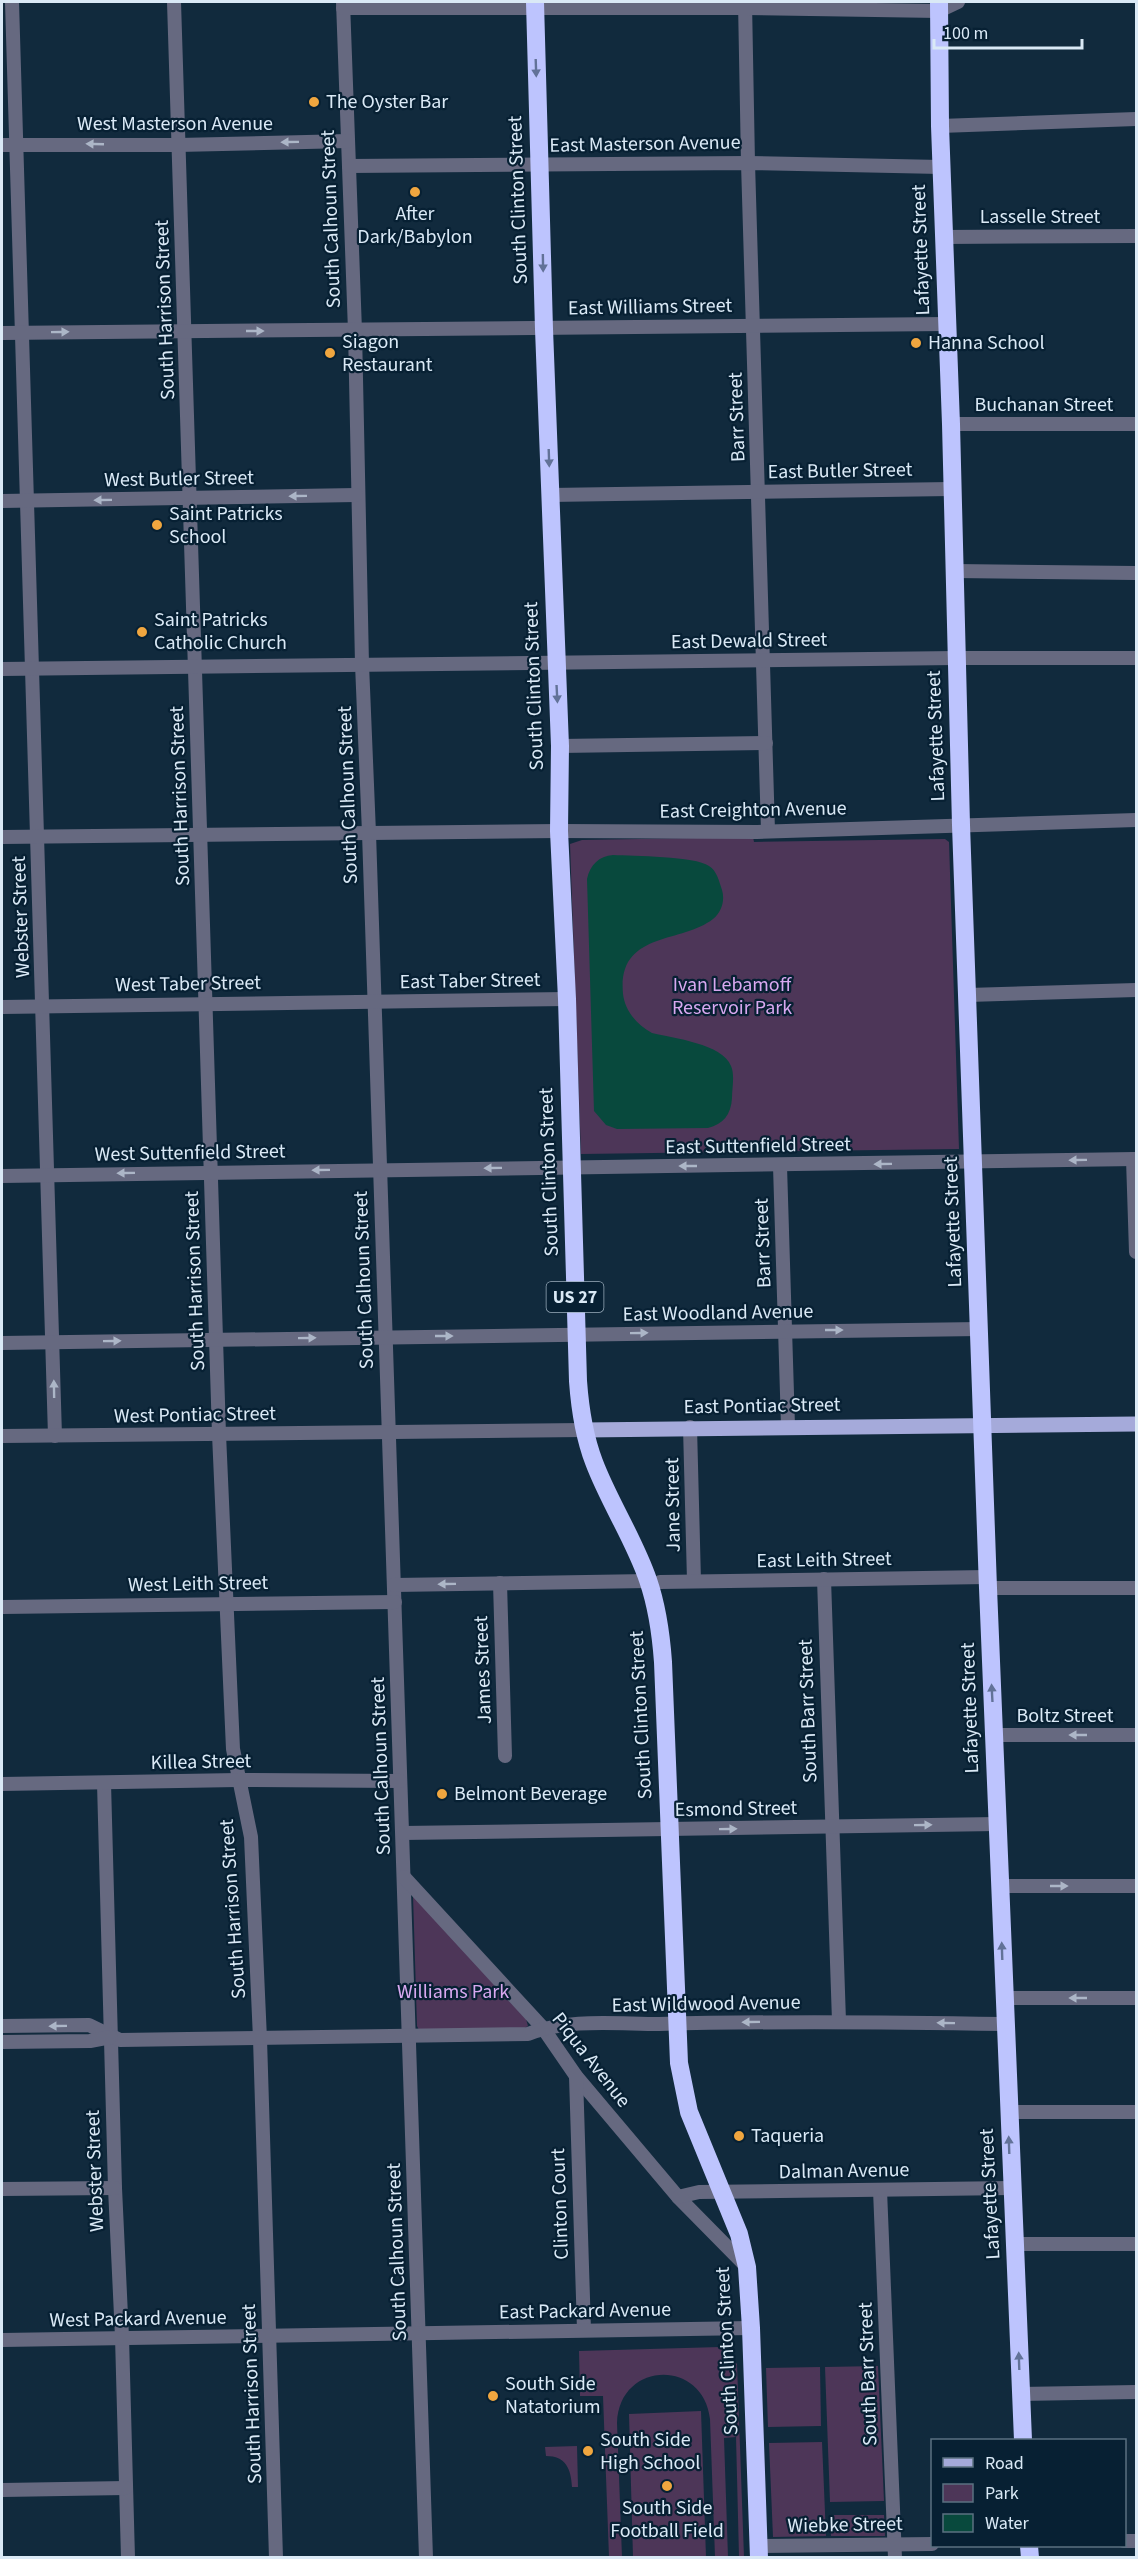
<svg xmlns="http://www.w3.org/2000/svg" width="1138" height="2559" viewBox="0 0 1138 2559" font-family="'Source Sans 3',sans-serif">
<rect width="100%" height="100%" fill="#112a3d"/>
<!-- green -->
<g fill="#4d3658">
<path d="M753 837 754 842 945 839 949 842 959 1149 581 1154 570 844 582 840Z"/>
<path d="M413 1895 526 2019 528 2026 523 2029 419 2030 417 2026Z"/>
<path d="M720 2347 737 2364 744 2557H739L736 2437 724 2438 728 2557H715L710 2419C703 2358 619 2361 617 2423L622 2557H609L603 2396H580L579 2351Z"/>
<path d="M878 2366 884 2501 830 2502 825 2367Z"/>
<path d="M820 2367 821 2426 768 2427 766 2368Z"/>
<path d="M701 2411 706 2557H633L629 2414Z"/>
<path d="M822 2442 826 2536 773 2537 769 2443Z"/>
<path d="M577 2446 578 2487H572C571 2469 566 2456 546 2456L545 2447Z"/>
<path d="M830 2515H884L885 2536H831Z"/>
</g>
<!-- water -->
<path fill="#08493d" d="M613 855C633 856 695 856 709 866 717 871 719 881 722 890 725 900 722 912 713 919 681 944 617 931 623 994 625 1011 637 1025 652 1033 673 1038 723 1044 731 1066 735 1075 732 1088 732 1098 731 1115 723 1124 708 1128L617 1129 606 1125 594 1111 587 879C590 865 599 856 613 855Z"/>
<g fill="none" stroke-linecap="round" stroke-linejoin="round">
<!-- minor -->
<g stroke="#666980" stroke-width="14">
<path d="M12 2 55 1436"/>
<path d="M174 2 219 1434 233 1749 251 1837 260 2039 276 2558"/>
<path d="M343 2 355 331 362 664 369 833 426 2558"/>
<path d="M745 2 748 163 768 831"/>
<path d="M343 8H745L939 11 958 2"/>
<path d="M940 126 1136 119"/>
<path d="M2 145H178L348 141"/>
<path d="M349 166 748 163 941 167"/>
<path d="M943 237 1136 236"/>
<path d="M2 333 946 324"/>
<path d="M951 424H1136"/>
<path d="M550 495 951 489"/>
<path d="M2 501 356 495"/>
<path d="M955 571 1136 573"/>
<path d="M2 669 956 658H1136"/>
<path d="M560 746 766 743"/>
<path d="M2 837 559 831 757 832 1136 820"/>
<path d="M968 995 1136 990"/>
<path d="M2 1007 567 999"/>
<path d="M1133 1159 1136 1252"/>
<path d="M780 1166 788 1426"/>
<path d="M2 1176 1136 1159"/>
<path d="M2 1343 980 1329"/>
<path d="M690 1427 694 1581"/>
<path d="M2 1436 584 1430"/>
<path d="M824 1579 839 2021"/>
<path d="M660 1582 987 1577"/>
<path d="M500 1583 505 1756"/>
<path d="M394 1585 648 1581"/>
<path d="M988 1588H1136"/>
<path d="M2 1607 395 1602"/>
<path d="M994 1735H1136"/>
<path d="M104 1783 115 2188 122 2337 128 2558"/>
<path d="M2 1784 238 1780 400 1781"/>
<path d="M403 1833 997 1824"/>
<path d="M404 1877 543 2028 576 2076 678 2197 747 2267"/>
<path d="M1000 1886H1136"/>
<path d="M1004 1998H1136"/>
<path d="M2 2026 89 2025 120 2040 528 2034C568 2018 617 2024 659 2024 774 2021 889 2022 1004 2024"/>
<path d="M2 2042 90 2041 111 2037"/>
<path d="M576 2076 584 2330"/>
<path d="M1008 2112H1136"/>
<path d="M2 2189 115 2188"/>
<path d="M880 2190 895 2558"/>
<path d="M678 2197 699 2192 1011 2188"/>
<path d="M1016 2244H1136"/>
<path d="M2 2340 751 2328"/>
<path d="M1020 2394 1136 2392"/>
<path d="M2 2490 126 2488"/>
<path d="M1124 2541H1136"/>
<path d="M759 2546 932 2544"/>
</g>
<!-- major -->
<path stroke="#a5aada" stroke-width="15" d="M584 1430 1136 1424"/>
<!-- highway -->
<g stroke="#bdc4fe" stroke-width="18">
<path d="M535 2 544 329 560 746 559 831 567 999 578 1381C580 1409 584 1436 594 1462 609 1502 634 1539 648 1580 657 1606 661 1634 663 1662L679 2063 689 2112 739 2234 747 2267 751 2328 759 2558"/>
<path d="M939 2 940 126 951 424 961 825 988 1588 1023 2440"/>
<path d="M1029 2546 1030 2558"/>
</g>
</g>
<!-- one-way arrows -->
<defs><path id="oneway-solid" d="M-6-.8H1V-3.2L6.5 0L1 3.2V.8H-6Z" transform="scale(1.5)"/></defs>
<g fill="#627298">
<use href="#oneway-solid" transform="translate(536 68) rotate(88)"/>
<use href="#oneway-solid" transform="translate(543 263) rotate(89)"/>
<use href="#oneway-solid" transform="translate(549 458) rotate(88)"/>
<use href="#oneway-solid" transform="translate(557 694) rotate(87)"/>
<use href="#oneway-solid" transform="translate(992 1693) rotate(-93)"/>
<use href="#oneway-solid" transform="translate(1002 1951) rotate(-92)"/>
<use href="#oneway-solid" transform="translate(1009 2145) rotate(-92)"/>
<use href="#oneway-solid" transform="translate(1019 2361) rotate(-92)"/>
</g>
<g fill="#acb6c7">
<use href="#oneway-solid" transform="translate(290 142) rotate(179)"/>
<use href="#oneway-solid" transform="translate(95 144) rotate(-178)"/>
<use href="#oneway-solid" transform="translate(255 331)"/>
<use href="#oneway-solid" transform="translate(60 332) rotate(-1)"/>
<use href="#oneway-solid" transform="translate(298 496) rotate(179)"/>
<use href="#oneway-solid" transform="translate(103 500) rotate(179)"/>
<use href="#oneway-solid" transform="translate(1078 1160) rotate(179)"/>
<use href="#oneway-solid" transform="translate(883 1164) rotate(179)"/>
<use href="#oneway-solid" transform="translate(688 1166) rotate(180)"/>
<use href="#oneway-solid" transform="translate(493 1168) rotate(179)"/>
<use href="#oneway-solid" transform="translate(321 1170) rotate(179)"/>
<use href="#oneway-solid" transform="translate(126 1173) rotate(179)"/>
<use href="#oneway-solid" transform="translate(834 1330)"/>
<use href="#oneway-solid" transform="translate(639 1333) rotate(-1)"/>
<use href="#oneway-solid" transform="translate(444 1336)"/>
<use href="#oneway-solid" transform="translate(307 1338) rotate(-1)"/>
<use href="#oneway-solid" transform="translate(112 1341) rotate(-1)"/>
<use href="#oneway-solid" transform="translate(54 1389) rotate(-91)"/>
<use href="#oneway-solid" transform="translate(447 1584) rotate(179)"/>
<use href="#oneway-solid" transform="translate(1078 1735) rotate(180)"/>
<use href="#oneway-solid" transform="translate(923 1825) rotate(-1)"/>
<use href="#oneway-solid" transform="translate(728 1829) rotate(-1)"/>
<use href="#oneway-solid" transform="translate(1059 1886)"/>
<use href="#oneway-solid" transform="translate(1078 1998) rotate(180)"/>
<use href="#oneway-solid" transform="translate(751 2022) rotate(179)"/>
<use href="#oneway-solid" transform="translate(946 2023) rotate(-179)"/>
<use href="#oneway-solid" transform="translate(58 2026) rotate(179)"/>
</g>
<!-- markers -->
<g fill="#f0a63f" stroke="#072033" stroke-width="2">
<circle cx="314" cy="102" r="6"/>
<circle cx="415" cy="192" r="6"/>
<circle cx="916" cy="343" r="6"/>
<circle cx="330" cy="353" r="6"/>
<circle cx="157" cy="525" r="6"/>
<circle cx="142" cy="632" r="6"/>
<circle cx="442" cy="1794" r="6"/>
<circle cx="739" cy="2136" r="6"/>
<circle cx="493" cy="2396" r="6"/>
<circle cx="588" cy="2451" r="6"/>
<circle cx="667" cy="2486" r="6"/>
</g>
<g text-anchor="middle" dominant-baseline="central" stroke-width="4.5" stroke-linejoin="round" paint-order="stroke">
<!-- shield labels -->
<rect fill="#072033" stroke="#9badbc" stroke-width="1.5" x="546.5" y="1282" width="57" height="30" rx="4.5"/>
<g font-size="18" font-weight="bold" fill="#dae9f6">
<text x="575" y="1297">US 27</text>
</g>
<!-- poi labels -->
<g font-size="20" fill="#dae9f6" stroke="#072033" text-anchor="start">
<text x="326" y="102">The Oyster Bar</text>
<text x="415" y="214" text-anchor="middle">After<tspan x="415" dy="23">Dark/Babylon</tspan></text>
<text x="342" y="342">Siagon<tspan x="342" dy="23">Restaurant</tspan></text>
<text x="928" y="343">Hanna School</text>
<text x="169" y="514">Saint Patricks<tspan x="169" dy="23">School</tspan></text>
<text x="154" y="620">Saint Patricks<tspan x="154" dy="23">Catholic Church</tspan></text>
<text x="454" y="1794">Belmont Beverage</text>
<text x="751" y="2136">Taqueria</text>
<text x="505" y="2384">South Side<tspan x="505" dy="23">Natatorium</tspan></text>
<text x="600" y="2440">South Side<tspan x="600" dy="23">High School</tspan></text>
<text x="667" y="2508" text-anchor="middle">South Side<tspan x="667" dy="23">Football Field</tspan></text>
</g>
<!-- street labels -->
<g font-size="20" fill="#dae9f6" stroke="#072033">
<text x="175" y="124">West Masterson Avenue</text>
<text transform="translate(645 144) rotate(-1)">East Masterson Avenue</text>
<text transform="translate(518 200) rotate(-92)">South Clinton Street</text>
<text x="1040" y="217">Lasselle Street</text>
<text transform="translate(331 219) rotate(-92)">South Calhoun Street</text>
<text transform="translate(921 250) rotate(-92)">Lafayette Street</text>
<text transform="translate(650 307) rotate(-1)">East Williams Street</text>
<text transform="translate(165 310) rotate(-92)">South Harrison Street</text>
<text x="1044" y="405">Buchanan Street</text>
<text transform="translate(737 417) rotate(-92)">Barr Street</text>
<text transform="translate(840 471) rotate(-1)">East Butler Street</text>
<text transform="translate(179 479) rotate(-1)">West Butler Street</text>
<text transform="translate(749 641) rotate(-1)">East Dewald Street</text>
<text transform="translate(534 686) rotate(-92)">South Clinton Street</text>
<text transform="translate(936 736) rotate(-92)">Lafayette Street</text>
<text transform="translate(348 795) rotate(-92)">South Calhoun Street</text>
<text transform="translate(180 796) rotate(-92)">South Harrison Street</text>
<text transform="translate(753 810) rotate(-1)">East Creighton Avenue</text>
<text transform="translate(21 917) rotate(-92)">Webster Street</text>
<text transform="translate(470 981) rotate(-1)">East Taber Street</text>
<text transform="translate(188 984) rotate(-1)">West Taber Street</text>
<text transform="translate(758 1146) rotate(-1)">East Suttenfield Street</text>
<text transform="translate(190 1153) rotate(-1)">West Suttenfield Street</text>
<text transform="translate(549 1172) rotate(-92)">South Clinton Street</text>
<text transform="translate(953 1222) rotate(-92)">Lafayette Street</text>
<text transform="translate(763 1243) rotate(-92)">Barr Street</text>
<text transform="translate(364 1280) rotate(-92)">South Calhoun Street</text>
<text transform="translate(195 1281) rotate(-92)">South Harrison Street</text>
<text transform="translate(718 1313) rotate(-1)">East Woodland Avenue</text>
<text transform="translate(762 1406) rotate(-1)">East Pontiac Street</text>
<text transform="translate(195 1415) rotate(-1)">West Pontiac Street</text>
<text transform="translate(673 1505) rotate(-91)">Jane Street</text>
<text transform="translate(824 1560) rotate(-1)">East Leith Street</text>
<text transform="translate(198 1584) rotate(-1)">West Leith Street</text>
<text transform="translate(483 1670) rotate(-92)">James Street</text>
<text transform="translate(970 1708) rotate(-92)">Lafayette Street</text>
<text transform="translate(808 1711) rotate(-92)">South Barr Street</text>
<text transform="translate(641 1715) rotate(-93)">South Clinton Street</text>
<text x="1065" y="1716">Boltz Street</text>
<text transform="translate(201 1762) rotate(-1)">Killea Street</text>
<text transform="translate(381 1766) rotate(-92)">South Calhoun Street</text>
<text transform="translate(736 1809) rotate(-1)">Esmond Street</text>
<text transform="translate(233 1909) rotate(-94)">South Harrison Street</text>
<text transform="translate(706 2004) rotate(-1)">East Wildwood Avenue</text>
<text transform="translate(591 2060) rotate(52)">Piqua Avenue</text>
<text transform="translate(95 2171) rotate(-92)">Webster Street</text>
<text transform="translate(844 2171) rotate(-1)">Dalman Avenue</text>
<text transform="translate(990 2194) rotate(-93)">Lafayette Street</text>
<text transform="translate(560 2204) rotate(-92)">Clinton Court</text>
<text transform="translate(397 2252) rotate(-92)">South Calhoun Street</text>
<text transform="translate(585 2311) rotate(-1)">East Packard Avenue</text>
<text transform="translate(138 2319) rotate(-1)">West Packard Avenue</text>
<text transform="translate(727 2351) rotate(-93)">South Clinton Street</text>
<text transform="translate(868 2374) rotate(-92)">South Barr Street</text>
<text transform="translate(252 2394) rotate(-92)">South Harrison Street</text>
<text transform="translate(845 2525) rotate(-1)">Wiebke Street</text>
</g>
<!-- park labels -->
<g font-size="20" fill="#d8a8f0" stroke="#072033">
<text x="732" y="985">Ivan Lebamoff<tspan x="732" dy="23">Reservoir Park</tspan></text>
<text x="453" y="1992">Williams Park</text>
</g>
</g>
<!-- border -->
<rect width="1138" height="2559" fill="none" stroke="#dae9f6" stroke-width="6"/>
<!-- legend -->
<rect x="931" y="2439" width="195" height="108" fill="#072033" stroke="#5b7081" stroke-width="1.5"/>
<rect x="943" y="2458" width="30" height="9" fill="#a5aada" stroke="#5b7081" stroke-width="1.5"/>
<text x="985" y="2469" font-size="18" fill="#dae9f6">Road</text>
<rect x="943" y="2484" width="30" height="18" fill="#4d3658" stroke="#5b7081" stroke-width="1.5"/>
<text x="985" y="2499" font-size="18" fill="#dae9f6">Park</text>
<rect x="943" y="2514" width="30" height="18" fill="#08493d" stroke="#5b7081" stroke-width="1.5"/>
<text x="985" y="2529" font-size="18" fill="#dae9f6">Water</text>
<!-- scale -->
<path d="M934 39v9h148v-9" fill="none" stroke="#dae9f6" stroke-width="3"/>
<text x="943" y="39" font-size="18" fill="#dae9f6" stroke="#072033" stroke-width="4.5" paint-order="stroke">100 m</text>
</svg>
